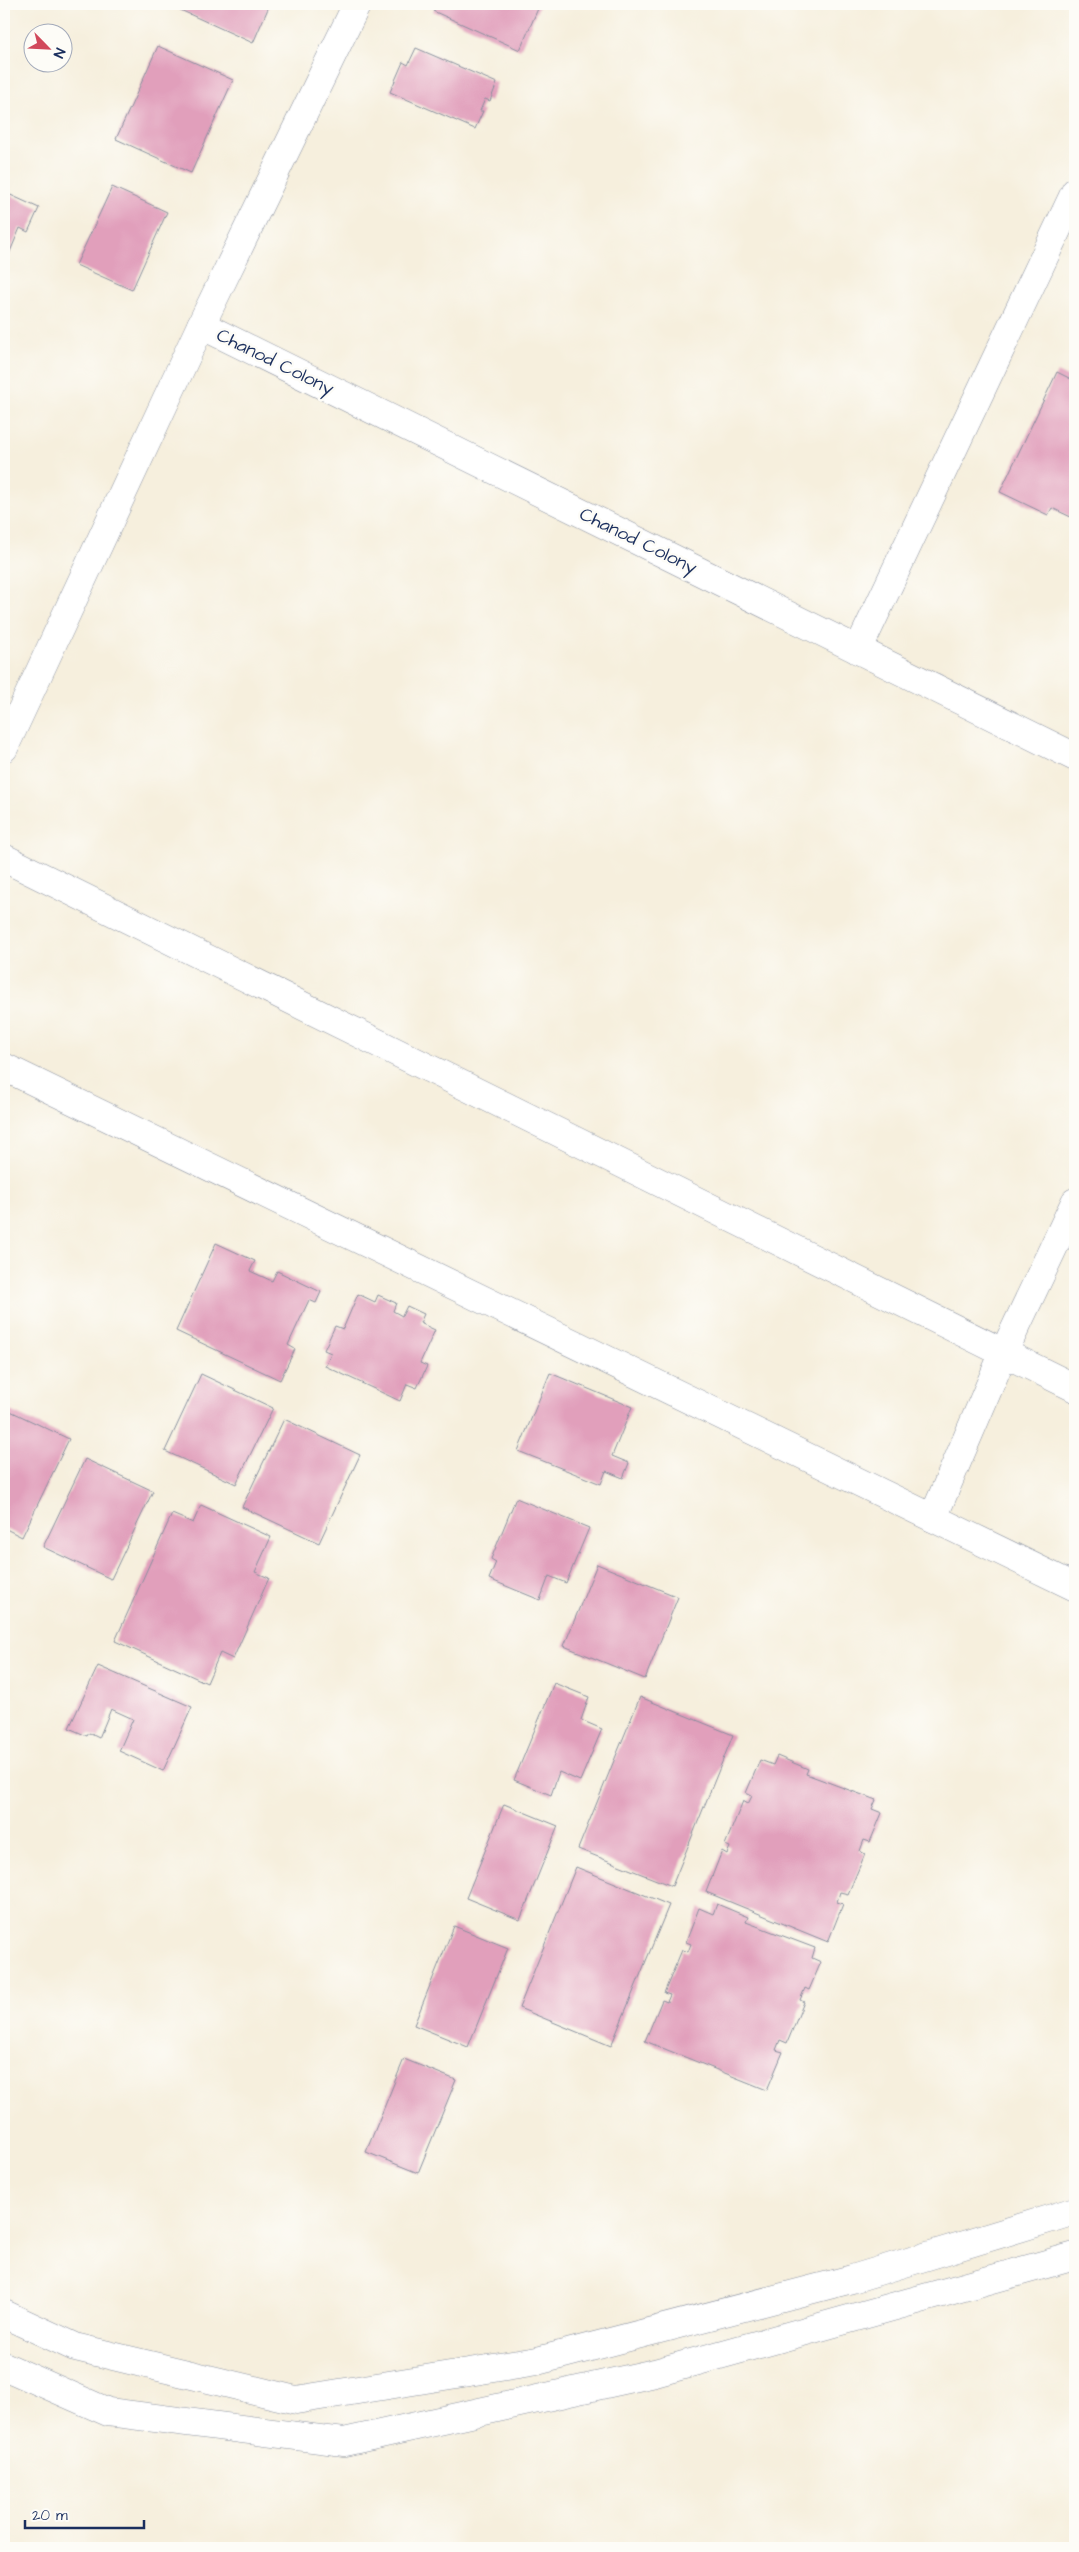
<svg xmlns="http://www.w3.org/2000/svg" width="1079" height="2552" viewBox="0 0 1079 2552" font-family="'Architects Daughter',sans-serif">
<rect width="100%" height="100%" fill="#fdfcf7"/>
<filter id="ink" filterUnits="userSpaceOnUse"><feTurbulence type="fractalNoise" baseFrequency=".02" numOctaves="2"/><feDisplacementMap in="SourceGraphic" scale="10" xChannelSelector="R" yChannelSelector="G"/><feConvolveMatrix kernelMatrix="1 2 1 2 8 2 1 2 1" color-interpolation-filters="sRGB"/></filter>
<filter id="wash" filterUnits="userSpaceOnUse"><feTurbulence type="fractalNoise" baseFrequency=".0096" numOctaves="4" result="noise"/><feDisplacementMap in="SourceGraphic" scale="20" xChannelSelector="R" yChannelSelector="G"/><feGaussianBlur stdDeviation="1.12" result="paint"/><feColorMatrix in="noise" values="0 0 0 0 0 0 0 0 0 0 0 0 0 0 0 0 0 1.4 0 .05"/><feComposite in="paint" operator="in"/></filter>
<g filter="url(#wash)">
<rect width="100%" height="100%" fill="#f6efdd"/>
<g id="blocks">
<!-- building -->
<g fill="#e19fbb">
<path d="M178 4H270L253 43 176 8Z"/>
<path d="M437 4H540L520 50 433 11Z"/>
<path d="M158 46 233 80 191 173 116 139Z"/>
<path d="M416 48 497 83 490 101 485 99 480 111H483L475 129 390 92 403 62 408 65Z"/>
<path d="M112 187 167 212 132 290 76 265Z"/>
<path d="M4 192 39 208 28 232 20 228 4 266Z"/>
<path d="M1057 372 1075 381V519L1052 508 1048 515 1000 492Z"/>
<path d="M216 1243 255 1261 250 1271 272 1281 277 1271 321 1292 316 1303 309 1300 288 1345 295 1349 280 1380 176 1331Z"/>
<path d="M358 1294 375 1302 378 1295 396 1303 393 1311 402 1316 407 1306 424 1314 420 1323 435 1330 420 1363 427 1366 417 1388 407 1384 400 1401 325 1366 331 1353 324 1350 335 1326 343 1329Z"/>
<path d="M550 1373 632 1407 612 1456 629 1463 623 1478 606 1471 601 1484 518 1451Z"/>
<path d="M201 1374 273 1408 236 1484 165 1451Z"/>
<path d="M4 1408 69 1439 22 1537 4 1528Z"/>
<path d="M284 1419 360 1455 319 1543 242 1507Z"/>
<path d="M85 1459 153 1491 111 1579 43 1547Z"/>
<path d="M516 1498 589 1528 566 1583 549 1576 540 1600 489 1579 496 1562 491 1559Z"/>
<path d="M201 1505 271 1537 255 1572 269 1578 233 1659 220 1653 207 1683 115 1641 172 1514 193 1523Z"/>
<path d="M597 1564 678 1597 645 1679 564 1646Z"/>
<path d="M98 1666 192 1707 163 1771 119 1751 133 1719 111 1709 99 1738 89 1733 87 1736 69 1728Z"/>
<path d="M554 1683 589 1697 581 1720 602 1729 580 1781 559 1772 551 1795 514 1780Z"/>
<path d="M640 1697 733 1735 672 1886 578 1849Z"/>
<path d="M777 1756 808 1769 806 1774 876 1800 872 1809 882 1813 870 1842 864 1840 860 1851 865 1854 848 1894 840 1892 837 1902 843 1904 828 1942 706 1892 722 1851 727 1854 730 1847 725 1845 743 1801 748 1804 752 1796 746 1793 760 1760 773 1765Z"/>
<path d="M504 1804 558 1826 520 1920 466 1898Z"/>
<path d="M576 1867 669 1905 611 2046 519 2008Z"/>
<path d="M717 1904 748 1917 746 1922 815 1948 812 1958 821 1962 809 1990 805 1988 800 2000 804 2002 787 2043 780 2040 776 2050 783 2052 767 2090 645 2041 662 2000 667 2002 670 1995 664 1993 682 1950 688 1952 691 1944 686 1942 699 1908 713 1914Z"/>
<path d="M454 1926 508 1948 468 2047 414 2025Z"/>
<path d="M404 2059 456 2080 418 2173 366 2152Z"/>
</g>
</g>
</g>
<g filter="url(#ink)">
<use href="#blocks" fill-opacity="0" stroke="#888f9e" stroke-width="1"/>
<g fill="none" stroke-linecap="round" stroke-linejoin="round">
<!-- minor casing -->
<g stroke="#888f9e" stroke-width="29">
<g id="minor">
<path d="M201 325 1075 757"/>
<path d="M858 650 1075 192"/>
<path d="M4 748 201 325 357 4"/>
<path d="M4 858 1075 1388"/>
<path d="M4 1067 1075 1587"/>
<path d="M933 1518 1004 1352 1075 1202"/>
</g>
</g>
<!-- major casing -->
<g stroke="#888f9e" stroke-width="29">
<g id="major">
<path d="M4 2314 75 2347 296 2400 537 2361 852 2279 1075 2211"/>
<path d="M4 2366 108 2412 344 2442 655 2373 1075 2256"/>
</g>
</g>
<!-- minor -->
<use href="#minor" stroke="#fff" stroke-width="28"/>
<!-- major -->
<use href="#major" stroke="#fff" stroke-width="28"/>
</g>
</g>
<g text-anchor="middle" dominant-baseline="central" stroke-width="5" stroke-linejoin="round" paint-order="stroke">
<!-- street labels -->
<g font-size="19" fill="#1b2f5e" stroke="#fdfcf7">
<text transform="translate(275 362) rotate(26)">Chanod Colony</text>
<text transform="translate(638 541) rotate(26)">Chanod Colony</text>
</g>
</g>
<!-- margin -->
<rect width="1079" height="2552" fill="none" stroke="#fdfcf7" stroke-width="20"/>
<!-- north arrow -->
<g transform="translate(48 48) rotate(114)"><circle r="24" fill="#fdfcf7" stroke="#a3aaba"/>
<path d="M0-4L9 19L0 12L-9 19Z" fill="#d1495b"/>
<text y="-8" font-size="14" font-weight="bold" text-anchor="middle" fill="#1b2f5e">N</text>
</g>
<!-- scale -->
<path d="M25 2520v8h119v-8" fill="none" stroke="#1b2f5e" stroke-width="2.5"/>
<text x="32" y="2520" font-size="15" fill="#1b2f5e" stroke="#fdfcf7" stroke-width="4" paint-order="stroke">20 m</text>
</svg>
